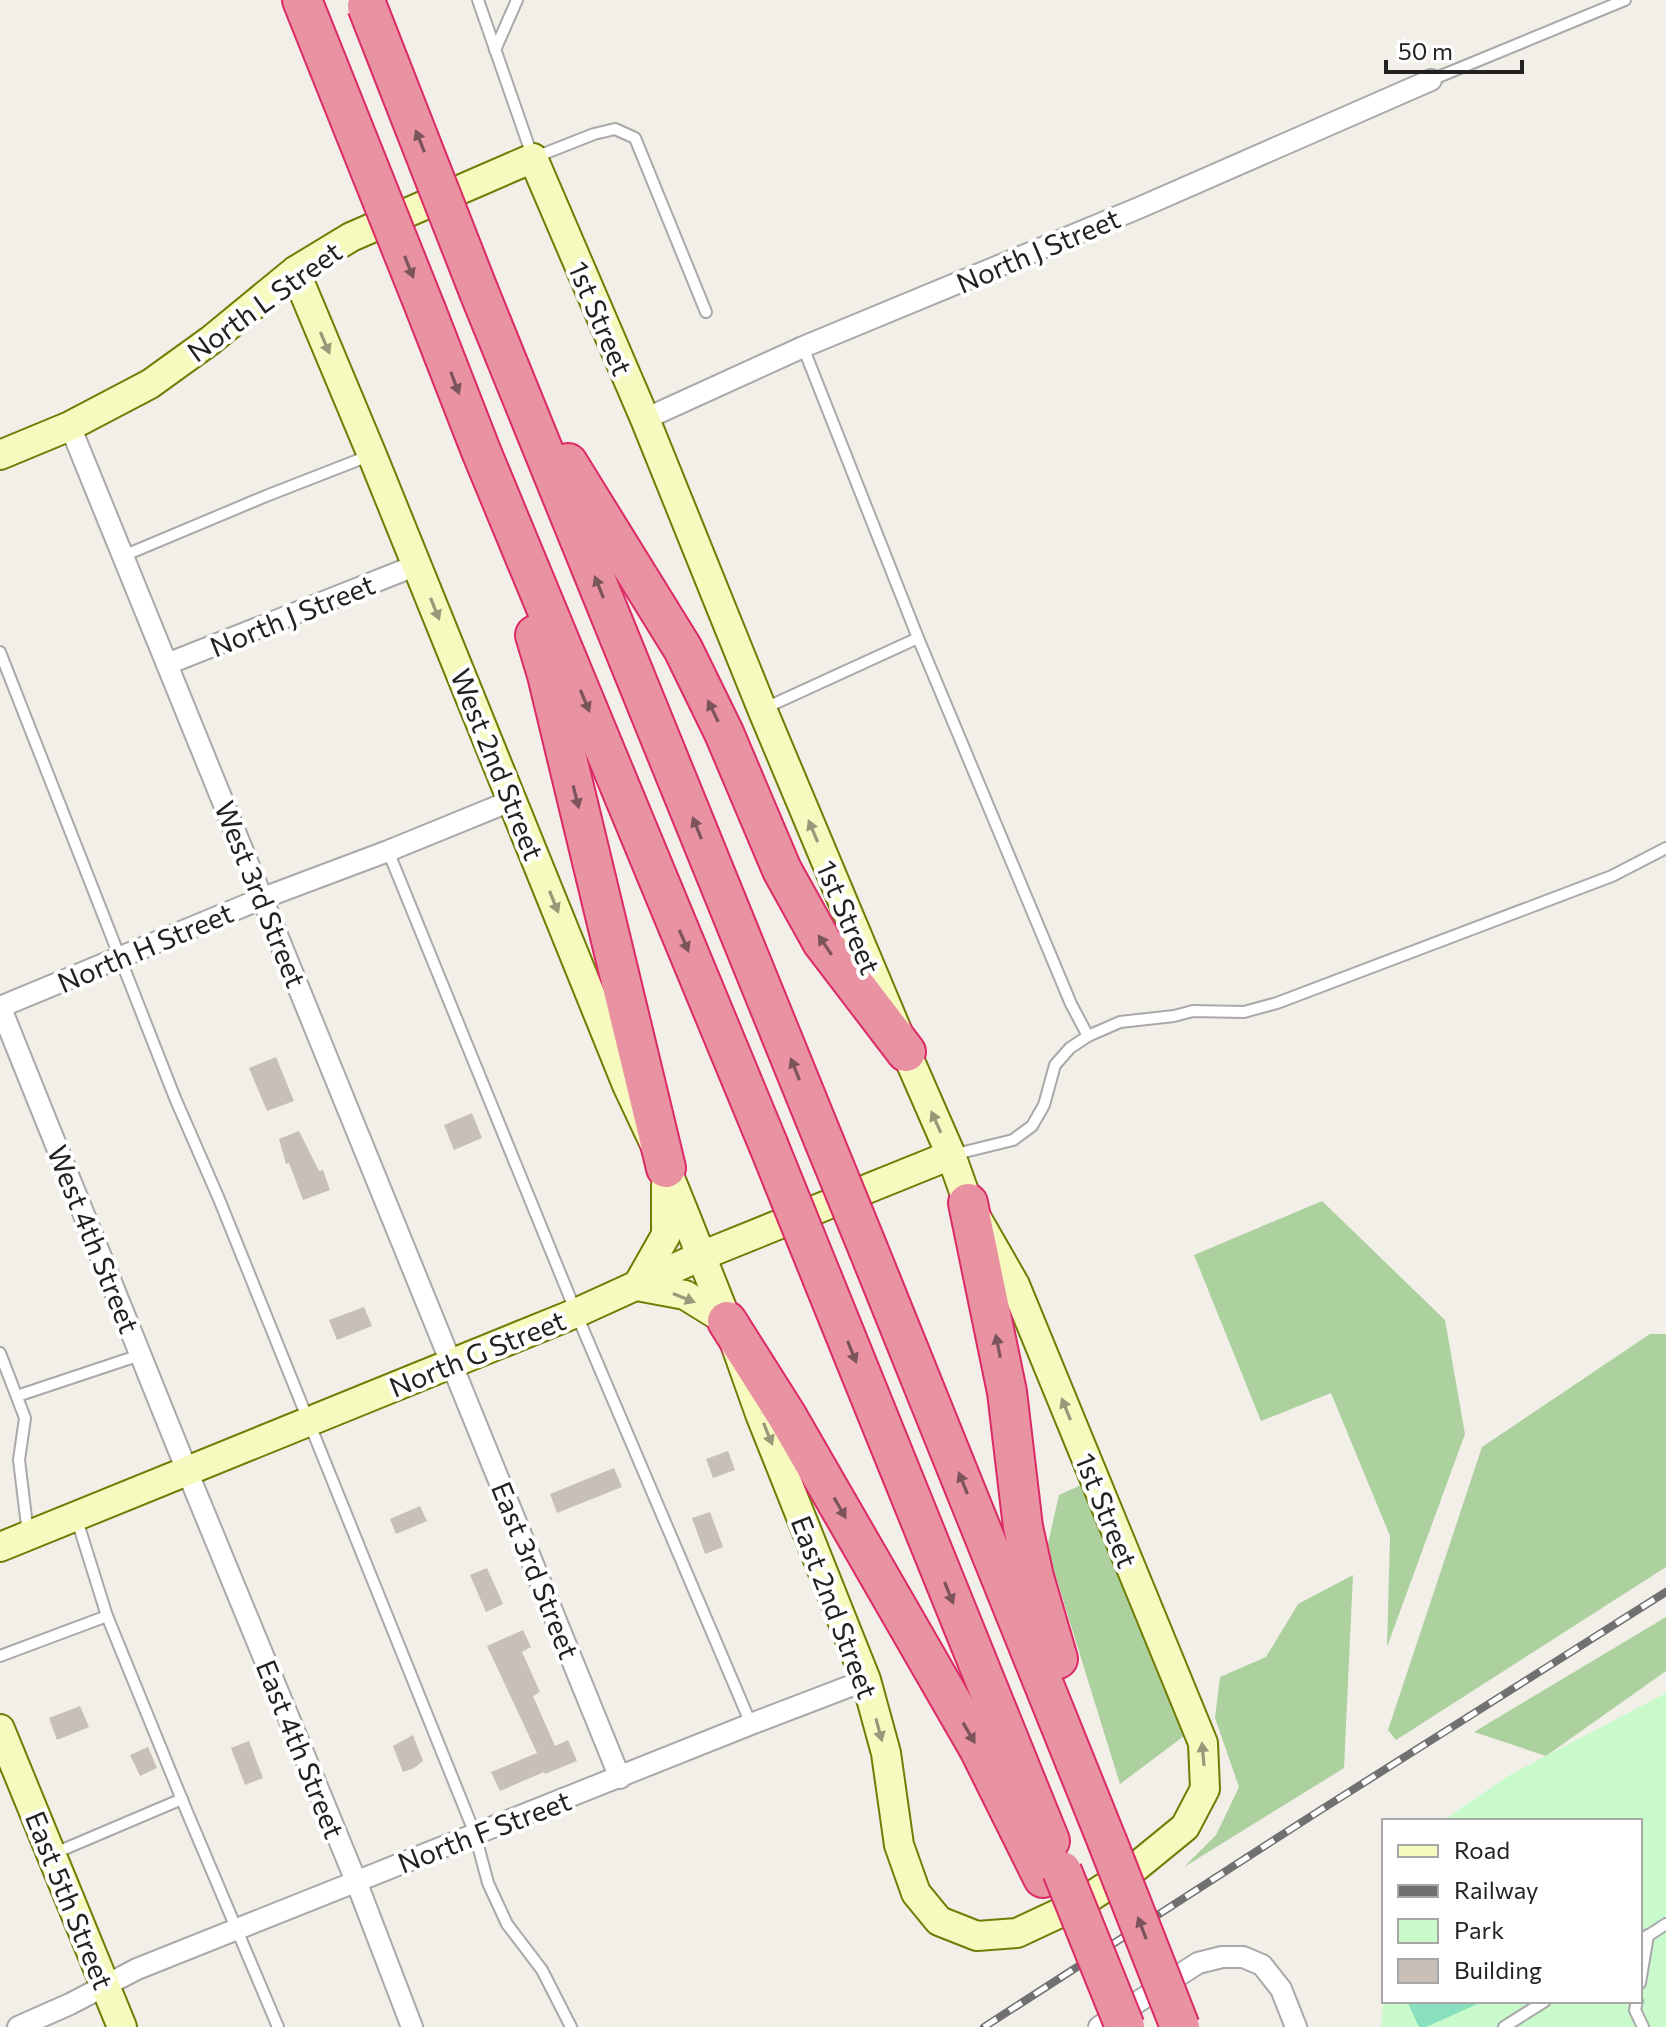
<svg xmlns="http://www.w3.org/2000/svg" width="1666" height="2027" viewBox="0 0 1666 2027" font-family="Commissioner,sans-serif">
<rect width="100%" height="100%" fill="#f2efe9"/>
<!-- forest -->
<g fill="#add19e">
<path d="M1322 1201 1445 1320 1465 1434 1387 1647 1390 1536 1331 1393 1261 1421 1194 1255Z"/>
<path d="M1650 1334H1666V1567L1396 1740 1388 1730 1482 1447Z"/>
<path d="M1081 1485 1184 1736 1120 1784 1047 1548 1059 1495Z"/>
<path d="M1353 1575 1344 1768 1184 1867 1216 1835 1239 1787 1215 1718 1220 1677 1266 1657 1298 1604Z"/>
<path d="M1666 1617V1671L1546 1756 1474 1732Z"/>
</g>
<!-- park -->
<path fill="#c8facc" d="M1666 1693V2027H1381L1384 1993V2001H1640V1821H1442L1508 1776Z"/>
<!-- pitch -->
<path fill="#88e0be" d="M1407 2001H1484L1426 2027H1419Z"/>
<!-- building -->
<g fill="#c7bfb8">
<path d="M276 1057 294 1101 267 1111 249 1068Z"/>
<path d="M472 1113 482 1138 454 1150 444 1125Z"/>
<path d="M299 1131 319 1171 323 1170 330 1190 303 1200 289 1163 286 1164 279 1139Z"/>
<path d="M364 1307 372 1326 337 1340 329 1320Z"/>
<path d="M728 1451 735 1470 713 1478 706 1459Z"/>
<path d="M614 1468 622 1487 557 1513 550 1494Z"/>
<path d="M420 1506 427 1521 396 1534 390 1519Z"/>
<path d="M710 1512 723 1547 705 1554 692 1518Z"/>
<path d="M487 1568 503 1604 486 1612 470 1575Z"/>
<path d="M523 1630 531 1647 522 1652 540 1692 533 1696 555 1746 568 1740 577 1761 545 1774 544 1772 500 1791 491 1772 537 1753 487 1646Z"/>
<path d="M80 1706 89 1727 57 1740 49 1718Z"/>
<path d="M413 1735 423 1761 414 1768 403 1772 393 1746Z"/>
<path d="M249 1741 263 1778 245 1785 231 1748Z"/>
<path d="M148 1747 157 1768 140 1776 130 1755Z"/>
</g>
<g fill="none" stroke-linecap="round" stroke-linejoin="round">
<!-- lane casing -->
<g stroke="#a9a9a9" stroke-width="14">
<g id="lane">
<path d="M478 0 533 158 594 134 615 129 635 138 706 312"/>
<path d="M495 50 517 0"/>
<path d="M1431 80 1625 0"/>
<path d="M803 347 918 638 1071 1004 1088 1036"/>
<path d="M123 556 266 496 371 455"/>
<path d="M0 652 175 1098 219 1199 475 1834 488 1883 507 1924 542 1970 571 2027"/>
<path d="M763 709 918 638"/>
<path d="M388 851 582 1327 751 1724"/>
<path d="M952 1155 1013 1140 1032 1126 1044 1105 1055 1065 1070 1048 1088 1036 1120 1022 1174 1016 1193 1011 1244 1012 1277 1003 1612 876 1666 848"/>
<path d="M0 1353 25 1418 19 1460 28 1534"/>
<path d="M17 1396 140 1355"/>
<path d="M77 1520 107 1616 187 1812 278 2027"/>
<path d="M0 1656 107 1616"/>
<path d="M55 1853 182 1799"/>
<path d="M1640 1941 1666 1924"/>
<path d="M1640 1983 1648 1935"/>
<path d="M1637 2001 1635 2010 1643 2027"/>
<path d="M1504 2027 1545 2001"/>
</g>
</g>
<!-- street casing -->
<g stroke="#a9a9a9" stroke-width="24">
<g id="street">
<path d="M645 419 803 347 1141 207 1431 80"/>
<path d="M70 426 620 1778"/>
<path d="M167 664 417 565"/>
<path d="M0 1006 194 1488 356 1881 412 2027"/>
<path d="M0 1007 263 898 388 851 513 800"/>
<path d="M18 2027 70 2004 137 1969 751 1724 866 1680"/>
<path d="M1099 2027 1198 1963 1222 1957H1243L1262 1965 1281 1989 1296 2027"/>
</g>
</g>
<!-- secondary casing -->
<g stroke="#707d05" stroke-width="32">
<g id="secondary">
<path d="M0 455 70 426 150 384 211 340 295 271 351 237 533 158 645 419 762 709 906 1052 951 1155 968 1203 1015 1285 1203 1743 1205 1789 1185 1827 1136 1867 1081 1903 1017 1933 977 1936 939 1921 916 1893 899 1845 886 1753 866 1680 760 1414 727 1321 685 1215 666 1168 627 1085 372 455 295 271"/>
<path d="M666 1185V1235L637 1286 685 1295 727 1321"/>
<path d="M0 1547 576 1313 701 1256 951 1155"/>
<path d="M0 1729 122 2027"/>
</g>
</g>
<!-- highway casing -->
<g stroke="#dc2a67" stroke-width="42">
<g id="highway">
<path d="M302 0 328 65"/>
<path d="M479 292 824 1141"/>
<path d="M426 310 481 451 768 1144"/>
<path d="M568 463 683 649 724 733 782 870 822 942 906 1052"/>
<path d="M535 635 547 675 666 1168"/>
<path d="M968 1203 1007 1392 1023 1527 1034 1577 1058 1659"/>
<path d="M869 1251 1107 1841"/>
<path d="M823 1280 1050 1841"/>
<path d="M727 1321 787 1416 979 1749 1043 1878"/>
</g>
</g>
<!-- lane -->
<use href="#lane" stroke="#fff" stroke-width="10"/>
<!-- street -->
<use href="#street" stroke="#fff" stroke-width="20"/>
<!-- secondary -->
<use href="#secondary" stroke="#f7fabf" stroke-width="28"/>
<!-- highway -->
<use href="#highway" stroke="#e892a2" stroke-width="38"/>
<!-- rail casing -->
<g stroke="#707070" stroke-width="8">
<path id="rail" d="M984 2027 1319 1811 1666 1592"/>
</g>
<!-- rail -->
<use href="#rail" stroke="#fff" stroke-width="5" stroke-dasharray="15" stroke-linecap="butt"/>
<!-- highway-bridge casing -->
<g stroke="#dc2a67" stroke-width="42" stroke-linecap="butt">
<g id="highway-bridge">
<path d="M367 6 479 292"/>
<path d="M328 65 426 310"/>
<path d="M824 1141 869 1251"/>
<path d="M768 1144 823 1280"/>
<path d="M1107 1841 1180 2027"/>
<path d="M1062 1871 1125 2027"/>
</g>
</g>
<!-- highway-bridge -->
<use href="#highway-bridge" stroke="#e892a2" stroke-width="38"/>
</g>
<!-- one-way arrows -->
<defs><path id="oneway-solid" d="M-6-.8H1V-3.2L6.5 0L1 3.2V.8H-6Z" transform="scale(2)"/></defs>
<g fill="#7b545c">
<use href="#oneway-solid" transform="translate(420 141) rotate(-112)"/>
<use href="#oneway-solid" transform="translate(409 267) rotate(68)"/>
<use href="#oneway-solid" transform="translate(455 383) rotate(69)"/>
<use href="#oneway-solid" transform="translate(599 587) rotate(-112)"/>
<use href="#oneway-solid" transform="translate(585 701) rotate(67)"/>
<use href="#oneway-solid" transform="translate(713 711) rotate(-116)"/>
<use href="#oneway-solid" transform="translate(576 797) rotate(76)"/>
<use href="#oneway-solid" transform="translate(697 828) rotate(-112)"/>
<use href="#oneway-solid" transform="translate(684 941) rotate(67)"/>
<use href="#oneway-solid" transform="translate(825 945) rotate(-124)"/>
<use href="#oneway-solid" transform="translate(795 1069) rotate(-112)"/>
<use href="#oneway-solid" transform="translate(998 1346) rotate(-101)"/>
<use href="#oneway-solid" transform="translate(852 1352) rotate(68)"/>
<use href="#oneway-solid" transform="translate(963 1483) rotate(-112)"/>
<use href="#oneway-solid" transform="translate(840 1508) rotate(60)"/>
<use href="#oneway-solid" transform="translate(949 1593) rotate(68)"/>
<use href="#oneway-solid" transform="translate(969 1733) rotate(60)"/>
<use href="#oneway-solid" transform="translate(1142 1928) rotate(-111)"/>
</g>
<g fill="#979978">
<use href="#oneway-solid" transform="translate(325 343) rotate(67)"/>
<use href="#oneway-solid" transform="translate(435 609) rotate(68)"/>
<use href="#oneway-solid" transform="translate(813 831) rotate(-113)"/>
<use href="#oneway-solid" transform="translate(554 902) rotate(68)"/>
<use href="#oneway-solid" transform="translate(936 1122) rotate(-114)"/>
<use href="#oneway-solid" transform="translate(684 1298) rotate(22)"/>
<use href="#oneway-solid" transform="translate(1066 1409) rotate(-112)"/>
<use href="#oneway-solid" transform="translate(768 1434) rotate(68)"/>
<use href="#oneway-solid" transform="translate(879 1730) rotate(75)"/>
<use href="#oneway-solid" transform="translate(1203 1754) rotate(-95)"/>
</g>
<g text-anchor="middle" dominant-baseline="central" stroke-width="8" stroke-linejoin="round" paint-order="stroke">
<!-- street labels -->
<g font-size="28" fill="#222" stroke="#fff">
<text transform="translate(1038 250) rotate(-23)">North J Street</text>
<text transform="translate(264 301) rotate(-36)">North L Street</text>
<text transform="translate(601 318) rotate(67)">1st Street</text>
<text transform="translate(292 615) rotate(-22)">North J Street</text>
<text transform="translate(498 764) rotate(68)">West 2nd Street</text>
<text transform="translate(261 894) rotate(68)">West 3rd Street</text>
<text transform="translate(849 917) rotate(67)">1st Street</text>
<text transform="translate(145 947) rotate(-23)">North H Street</text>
<text transform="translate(94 1239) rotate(68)">West 4th Street</text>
<text transform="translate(477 1353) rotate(-22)">North G Street</text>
<text transform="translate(1107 1510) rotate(68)">1st Street</text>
<text transform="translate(536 1570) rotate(68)">East 3rd Street</text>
<text transform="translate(835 1607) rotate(69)">East 2nd Street</text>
<text transform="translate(301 1749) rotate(68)">East 4th Street</text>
<text transform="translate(484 1831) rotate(-21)">North F Street</text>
<text transform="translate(70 1900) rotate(68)">East 5th Street</text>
</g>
</g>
<!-- legend -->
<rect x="1382" y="1819" width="260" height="184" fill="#ffffff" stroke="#a7a7a7" stroke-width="2"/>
<rect x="1398" y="1845" width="40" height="12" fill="#f7fabf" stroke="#a7a7a7" stroke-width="2"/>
<text x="1454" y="1859" font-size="24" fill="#222222">Road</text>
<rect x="1398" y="1885" width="40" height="12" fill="#707070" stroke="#a7a7a7" stroke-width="2"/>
<text x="1454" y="1899" font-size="24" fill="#222222">Railway</text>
<rect x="1398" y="1919" width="40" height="24" fill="#c8facc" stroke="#a7a7a7" stroke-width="2"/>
<text x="1454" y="1939" font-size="24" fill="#222222">Park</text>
<rect x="1398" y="1959" width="40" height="24" fill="#c7bfb8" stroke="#a7a7a7" stroke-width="2"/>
<text x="1454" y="1979" font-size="24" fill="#222222">Building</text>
<!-- scale -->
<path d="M1386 60v12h136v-12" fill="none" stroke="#222222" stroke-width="4"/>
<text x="1398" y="60" font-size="24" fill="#222222" stroke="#ffffff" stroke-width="6" paint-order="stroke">50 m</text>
</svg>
